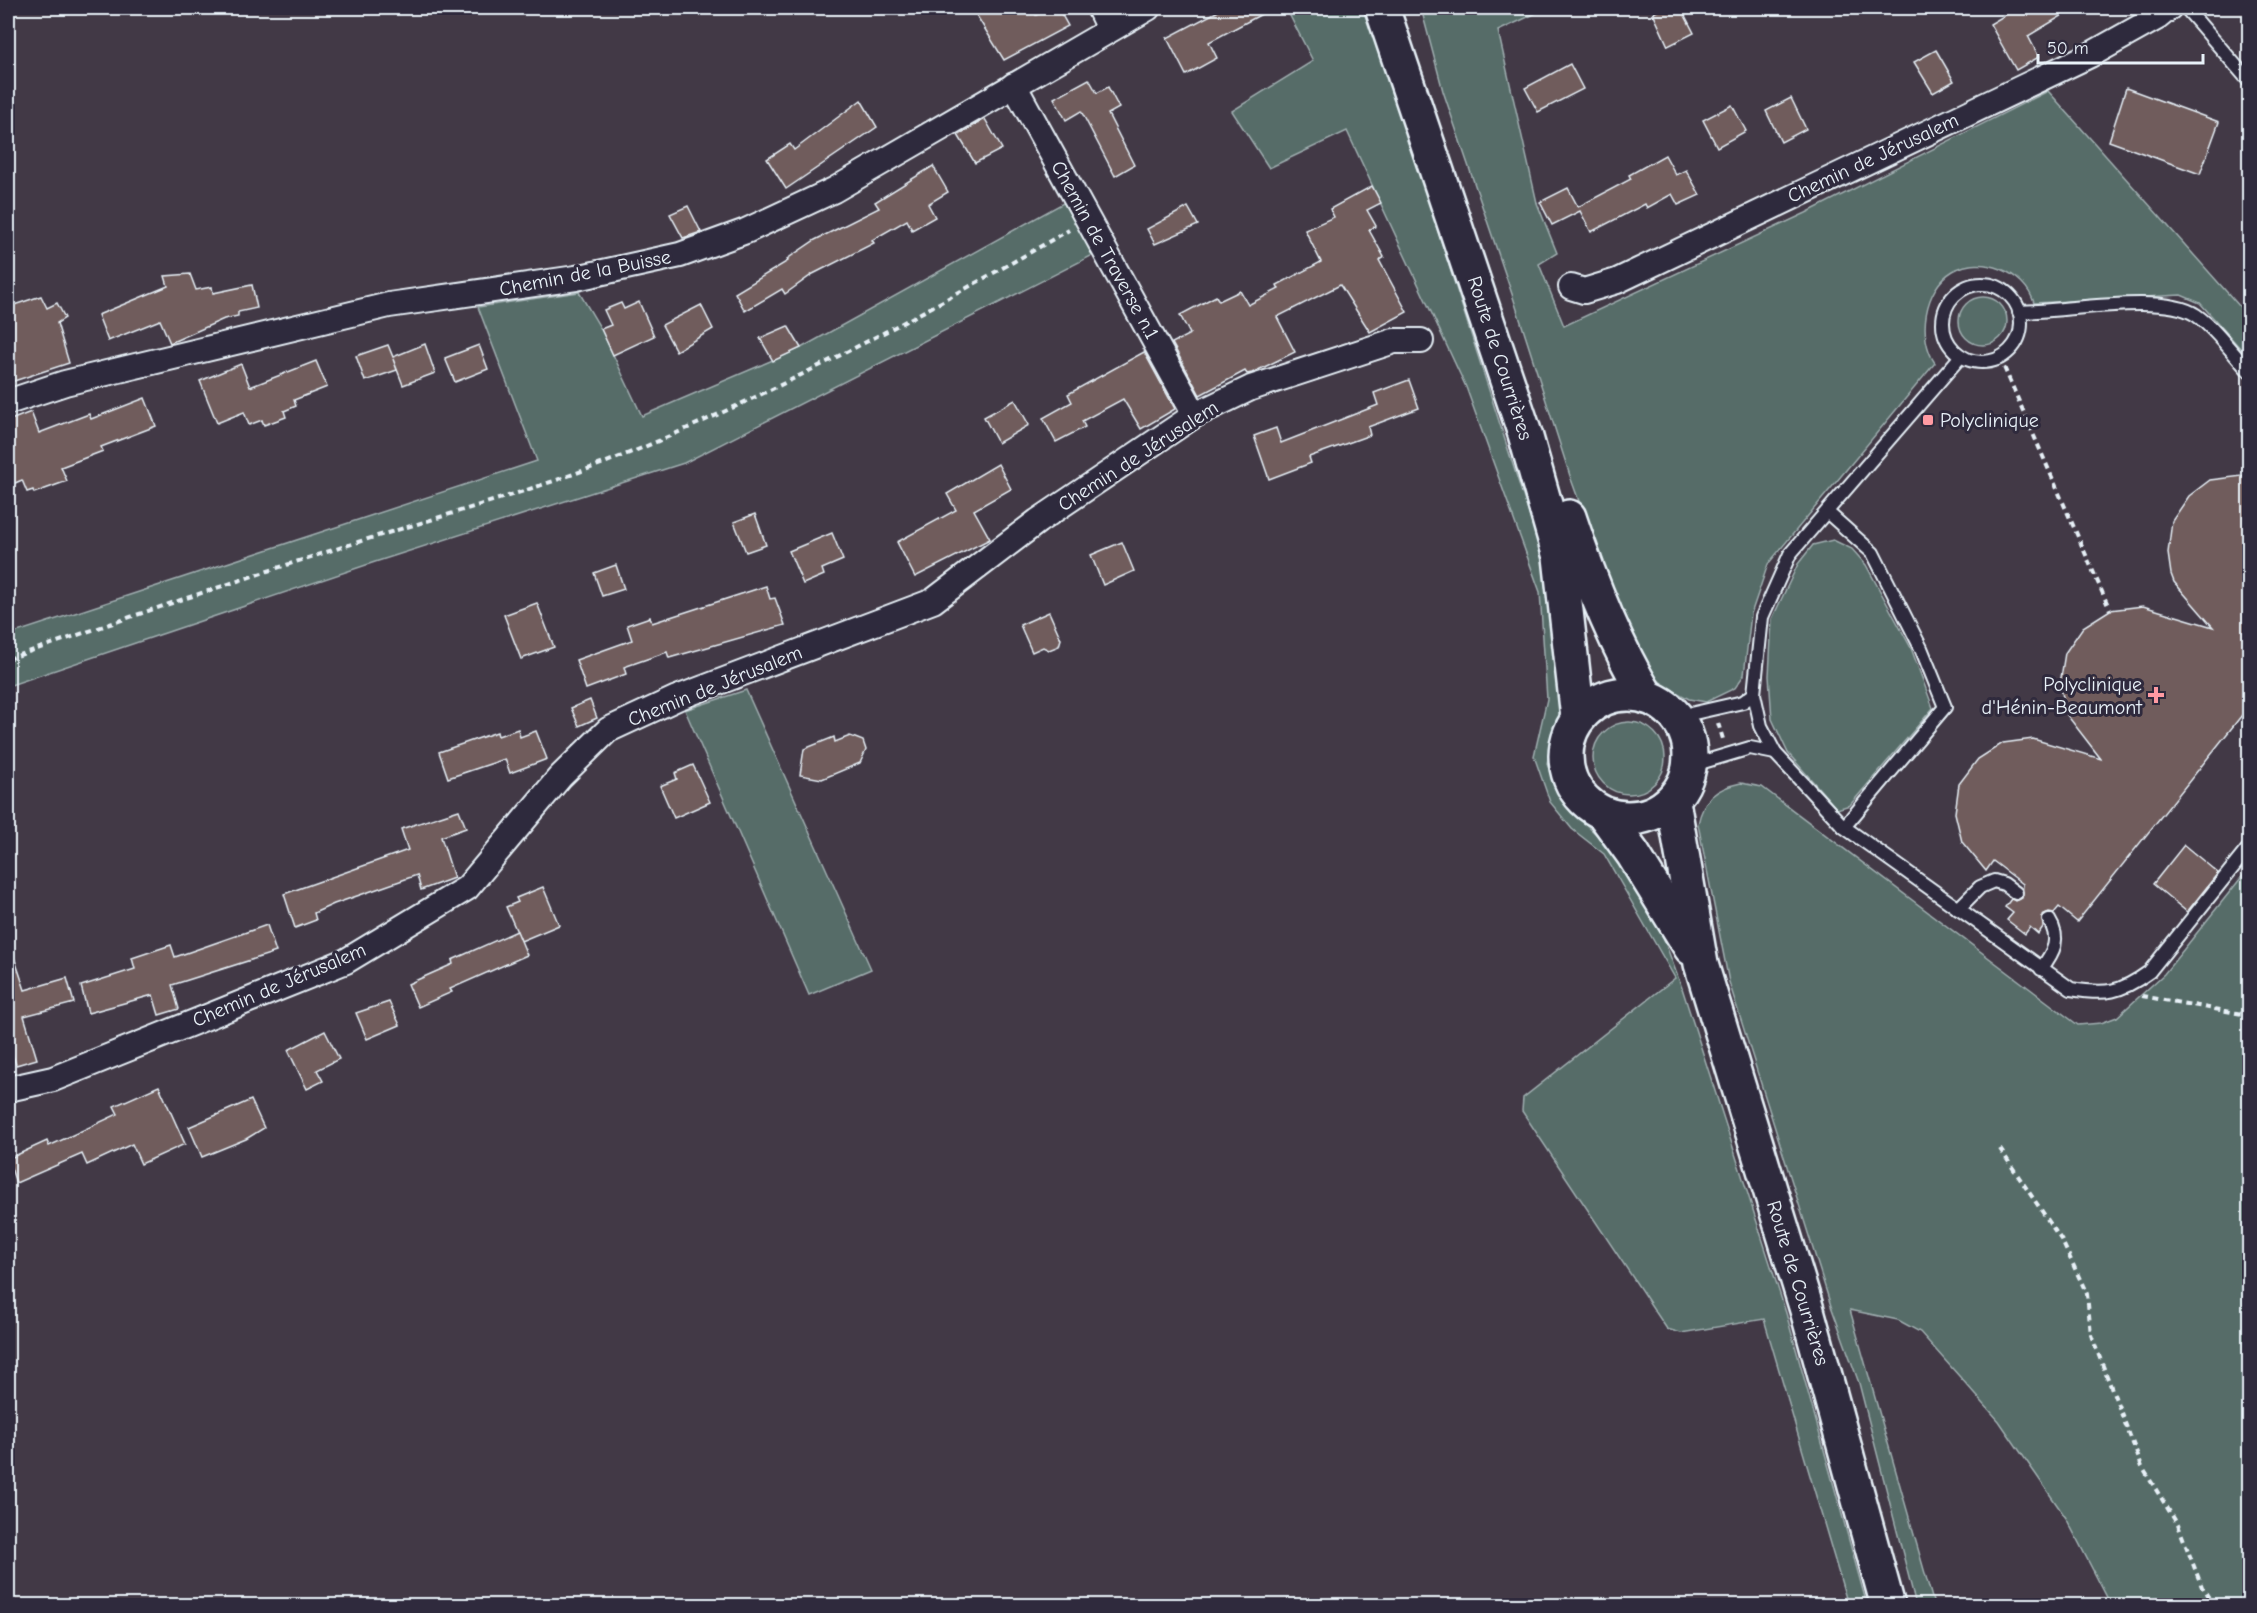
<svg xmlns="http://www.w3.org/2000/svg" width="2257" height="1613" viewBox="0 0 2257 1613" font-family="'Comic Neue',sans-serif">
<rect width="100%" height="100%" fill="#423946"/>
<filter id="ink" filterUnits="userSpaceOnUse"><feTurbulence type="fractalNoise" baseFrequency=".0167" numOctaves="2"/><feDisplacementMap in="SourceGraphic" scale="12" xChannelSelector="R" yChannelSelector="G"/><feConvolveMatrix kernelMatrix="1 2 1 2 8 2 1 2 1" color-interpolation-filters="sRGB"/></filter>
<g filter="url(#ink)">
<!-- green -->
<g fill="#566c67" stroke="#9faeb0" stroke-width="1.5">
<path d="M1286 8H1367L1398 93 1426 194 1551 583 1563 709 1551 742 1547 764 1558 791 1576 815 1619 856 1662 934 1682 988 1786 1313 1867 1605H1848L1764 1319 1681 1333 1667 1329 1522 1111 1523 1098 1675 978 1604 854 1572 829 1550 802 1534 756 1547 699 1540 592 1466 387 1347 131 1269 168 1232 111 1313 61Z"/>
<path d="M1421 8H1547L1498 31 1537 203 1557 253 1539 264 1564 326 1806 213 2048 91 2249 317V358L2200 303 2181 295 2034 303C2025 272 1982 254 1953 271 1924 288 1917 337 1935 363L1768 564 1751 614 1744 675 1735 688 1706 702 1689 699 1665 686 1642 665 1628 637 1571 479 1513 297 1443 91Z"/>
<path d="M1065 202 1093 255 684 463 375 562 8 686V635L537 461 478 307 579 292 601 329 642 416 801 348Z"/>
<circle cx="1983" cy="321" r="24"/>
<path d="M1833 540 1852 549 1866 565 1911 648 1933 708 1850 805 1837 809 1788 753 1772 719 1769 676 1772 619 1798 564 1813 545Z"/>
<path d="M746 690 871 969 809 995 685 710Z"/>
<circle cx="1629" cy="758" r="36"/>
<path d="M1741 783 1762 787 2078 1025 2101 1023 2117 1017 2164 974 2249 868V1605H2111L2066 1518 1999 1421 1920 1332 1898 1320 1850 1310 1934 1605H1916L1859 1383 1831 1306 1729 982 1698 824C1703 799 1716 788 1741 783Z"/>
</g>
<!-- building -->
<g fill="#6f5c5c" stroke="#e8f1f8" stroke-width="1.5">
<path d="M984 8H1032L1036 15 1051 8H1058L1068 26 1004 60 975 13Z"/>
<path d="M1224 8H1273L1209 42 1217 58 1186 75 1167 38Z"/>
<path d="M1664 8H1681L1694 33 1668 46 1653 13Z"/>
<path d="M2017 8H2075L2028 36 2039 57 2016 70 1990 24Z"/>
<path d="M1936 50 1954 81 1933 93 1914 62Z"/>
<path d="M1570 64 1583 89 1538 112 1525 88Z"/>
<path d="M1089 79 1097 93 1108 87 1119 108 1108 114 1134 165 1115 176 1081 111 1066 120 1054 98Z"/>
<path d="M2126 88 2219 122 2200 174 2109 141Z"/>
<path d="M1791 98 1806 129 1781 142 1766 111Z"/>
<path d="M861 100 877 127 786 189 767 159 790 144 794 150Z"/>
<path d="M1732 105 1746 131 1717 147 1703 120Z"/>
<path d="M985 119 1002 149 975 163 958 135Z"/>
<path d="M1665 155 1676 175 1686 170 1700 195 1678 205 1672 194 1647 208 1645 204 1591 232 1580 211 1552 225 1540 202 1568 188 1578 207 1631 179 1629 175Z"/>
<path d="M933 166 948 192 928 204 935 217 912 230 907 220 872 240 874 243 813 274 785 294 782 289 745 311 735 293 788 261 787 259 815 240 879 208 875 202Z"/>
<path d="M1372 186 1381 203 1367 210 1376 226 1369 230 1384 257 1379 260 1407 312 1370 332 1340 285 1277 317 1295 352 1252 373 1247 374 1245 371 1200 395 1172 343 1190 334 1180 315 1216 296 1219 301 1240 291 1248 305 1279 289 1277 285 1321 262 1305 230 1334 217 1330 209Z"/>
<path d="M688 206 701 232 683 238 670 214Z"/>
<path d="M1188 207 1198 225 1155 244 1147 229Z"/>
<path d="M190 274 196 290 212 287 213 293 252 285 257 308 238 312V316L224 319 170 343 160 320 108 341 98 315 168 286 165 276Z"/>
<path d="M41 296 47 308 57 303 65 318 57 323 69 363 8 383V307Z"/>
<path d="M639 302 654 336 613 355 601 329 611 325 604 310 621 303 624 309Z"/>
<path d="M701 305 713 329 676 351 662 325Z"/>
<path d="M788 326 801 348 773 361 760 338Z"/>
<path d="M425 344 435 373 403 385 393 359 397 370 365 381 356 356 388 345 393 357Z"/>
<path d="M479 345 488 369 455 382 445 358Z"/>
<path d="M1144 352 1175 409 1141 429 1123 399 1082 421 1085 427 1056 442 1043 418 1072 402 1068 394Z"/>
<path d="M316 361 327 387 294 400 296 406 284 411 286 417 264 425 262 420 249 425 244 412 217 423 200 381 241 364 250 387Z"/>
<path d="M1409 380 1419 408 1368 427 1370 435 1309 457 1311 463 1269 479 1254 436 1276 428 1281 443 1378 405 1374 393Z"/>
<path d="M145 398 156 426 101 447 103 451 61 467 67 481 34 493 33 490 27 492 22 480 8 486V421L31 412 39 433 89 414 91 419Z"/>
<path d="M1015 400 1029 425 998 443 984 417Z"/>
<path d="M998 464 1011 489 974 510 990 539 915 577 897 542 956 510 947 494Z"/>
<path d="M2250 475V705L2077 922 2059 907 2054 913 2049 912 2042 915 2043 927 2038 934 2030 927 2025 934 2007 920 2013 913 2005 907 2011 899 2016 901 2022 898 2023 884 1993 861 1986 871 1962 842 1955 813 1959 784 1978 759 2003 743 2033 739 2101 759 2067 715 2060 684 2065 653 2083 627 2110 610 2143 606 2213 627 2174 582 2171 574 2168 553 2172 521 2189 496 2210 480Z"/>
<path d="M755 514 766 545 746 552 734 522Z"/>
<path d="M832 533 843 560 822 569 824 575 803 584 789 551Z"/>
<path d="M1122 542 1134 571 1103 585 1091 555Z"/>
<path d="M616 565 624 589 602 596 594 573Z"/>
<path d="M766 586 770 599 775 598 785 625 669 658 667 652 624 667 626 674 586 689 576 660 632 640 627 625 650 617 652 623Z"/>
<path d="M537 603 554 647 521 659 504 615Z"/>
<path d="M1049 612 1061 639 1059 646 1049 650 1043 647 1032 652 1020 625Z"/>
<path d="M590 700 597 718 579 726 571 708Z"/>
<path d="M518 729 520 737 536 731 547 759 510 773 505 759 448 778 439 752 497 732 498 736Z"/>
<path d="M850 736 863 741 866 750 860 763 822 779 800 775 804 749 834 737 835 742Z"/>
<path d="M693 765 710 802 674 818 660 786 677 779 675 773Z"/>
<path d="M459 810 466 828 441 837 454 878 421 890 417 875 334 904 314 913 316 920 295 928 284 894 408 850 401 829Z"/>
<path d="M2184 845 2218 873 2187 912 2153 884Z"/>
<path d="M543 887 559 925 521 941 506 907 518 902 516 898Z"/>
<path d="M267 925 276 952 172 985 179 1009 159 1015 153 995 88 1013 81 986 135 969 132 958 171 945 175 957Z"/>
<path d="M517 931 527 955 450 989 452 992 418 1007 408 984 453 964 452 960Z"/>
<path d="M11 948 25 990 67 978 74 1003 24 1016 37 1059 16 1065 8 1040V949Z"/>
<path d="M389 1002 400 1025 367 1039 356 1013Z"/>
<path d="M325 1031 339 1059 317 1070 323 1081 307 1089 288 1050Z"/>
<path d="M159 1086 185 1144 141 1164 132 1144 87 1165 82 1154 16 1183 8 1159 47 1141 49 1146 118 1114 114 1106Z"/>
<path d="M251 1100 264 1128 246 1139 202 1157 189 1127Z"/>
</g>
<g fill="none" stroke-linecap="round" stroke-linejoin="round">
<!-- service casing -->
<g stroke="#e8f1f8" stroke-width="16">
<g id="service">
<path d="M2186 8 2250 82"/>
<circle cx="1982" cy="323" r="39"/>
<path d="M2019 312C2063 312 2163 292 2196 315 2216 329 2233 354 2250 372"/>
<path d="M1961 356 1790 554 1762 617 1754 694 1761 726 1775 753 1844 827 2071 989C2106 995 2120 993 2149 972L2250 846"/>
<path d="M1827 512 1873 553 1921 648 1945 707 1844 827"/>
<path d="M1677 717 1743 702 1754 694"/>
<path d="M1689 773 1703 762 1750 748 1775 753"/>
<path d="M1958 909 1980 887 1994 881 2004 884 2016 893"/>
<path d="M2041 969C2054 952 2061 939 2049 920"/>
</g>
</g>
<!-- minor casing -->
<g stroke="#e8f1f8" stroke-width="28">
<g id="minor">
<path d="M1099 8 1109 29"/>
<path d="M1014 85 1195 415"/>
<path d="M1571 287 1584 291 1617 281 2090 55 2158 17 2169 8"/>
<path d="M8 402 65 383 389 305 576 278 680 255 746 231 834 190 1148 8"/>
<path d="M8 1089 53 1079 346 961 467 888 560 777 608 730 677 698 933 601 1038 521 1195 415 1251 388 1394 341H1421"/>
</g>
</g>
<!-- secondary casing -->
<g stroke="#e8f1f8" stroke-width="38">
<g id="secondary">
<path d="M1382 8 1525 434 1560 557 1578 718"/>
<path d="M1569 517C1589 578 1614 642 1647 697"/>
<circle cx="1628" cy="756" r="62"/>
<path d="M1673 801 1701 964 1807 1310 1888 1606"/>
<path d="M1604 814 1633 854 1691 948"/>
</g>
</g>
<!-- path -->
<g stroke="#e8f1f8" stroke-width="4" stroke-dasharray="6 4.5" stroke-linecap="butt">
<path d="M2000 358 2110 610"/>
<path d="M8 659C124 619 241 579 358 542 452 513 546 487 637 450 787 387 929 311 1069 230"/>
<path d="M1718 723 1723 739"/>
<path d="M2142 996 2248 1015"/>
<path d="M2000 1149 2062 1241 2087 1294 2091 1335 2142 1467 2178 1525 2202 1587 2214 1606"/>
</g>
<!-- service -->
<use href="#service" stroke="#2f2a3d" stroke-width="12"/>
<!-- minor -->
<use href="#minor" stroke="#2f2a3d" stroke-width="24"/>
<!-- secondary -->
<use href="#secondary" stroke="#2f2a3d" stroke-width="33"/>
</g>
</g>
<!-- markers -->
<g fill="#ff9aa2" stroke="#2f2a3d" stroke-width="2">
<rect x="1922" y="414" width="12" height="12" rx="3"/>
<path d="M2153 686h6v6h6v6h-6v6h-6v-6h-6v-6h6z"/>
</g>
<g text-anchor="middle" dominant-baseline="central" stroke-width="6" stroke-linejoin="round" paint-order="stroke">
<!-- street labels -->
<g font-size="20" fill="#e8f1f8" stroke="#2f2a3d">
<text transform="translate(1873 158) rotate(-25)">Chemin de Jérusalem</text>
<text transform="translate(1105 250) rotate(61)">Chemin de Traverse n.1</text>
<text transform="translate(585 273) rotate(-11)">Chemin de la Buisse</text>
<text transform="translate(1500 358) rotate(72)">Route de Courrières</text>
<text transform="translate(1138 456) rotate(-33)">Chemin de Jérusalem</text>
<text transform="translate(715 686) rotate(-22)">Chemin de Jérusalem</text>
<text transform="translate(279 985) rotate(-23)">Chemin de Jérusalem</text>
<text transform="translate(1798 1283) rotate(73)">Route de Courrières</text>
</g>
<!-- poi labels -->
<g font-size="20" fill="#e8f1f8" stroke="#2f2a3d" text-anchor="start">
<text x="1940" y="420">Polyclinique</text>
<text x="2142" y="684" text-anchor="end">Polyclinique<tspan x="2142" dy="23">d'Hénin-Beaumont</tspan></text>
</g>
</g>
<!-- margin -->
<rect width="2257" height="1613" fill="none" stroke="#2f2a3d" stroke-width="30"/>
<rect x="15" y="15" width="2227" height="1583" fill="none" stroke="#e8f1f8" stroke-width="2" filter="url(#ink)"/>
<!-- scale -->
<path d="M2038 54v9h165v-9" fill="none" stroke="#e8f1f8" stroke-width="3"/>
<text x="2047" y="54" font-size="18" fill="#e8f1f8" stroke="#2f2a3d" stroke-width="4.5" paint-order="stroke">50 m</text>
</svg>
